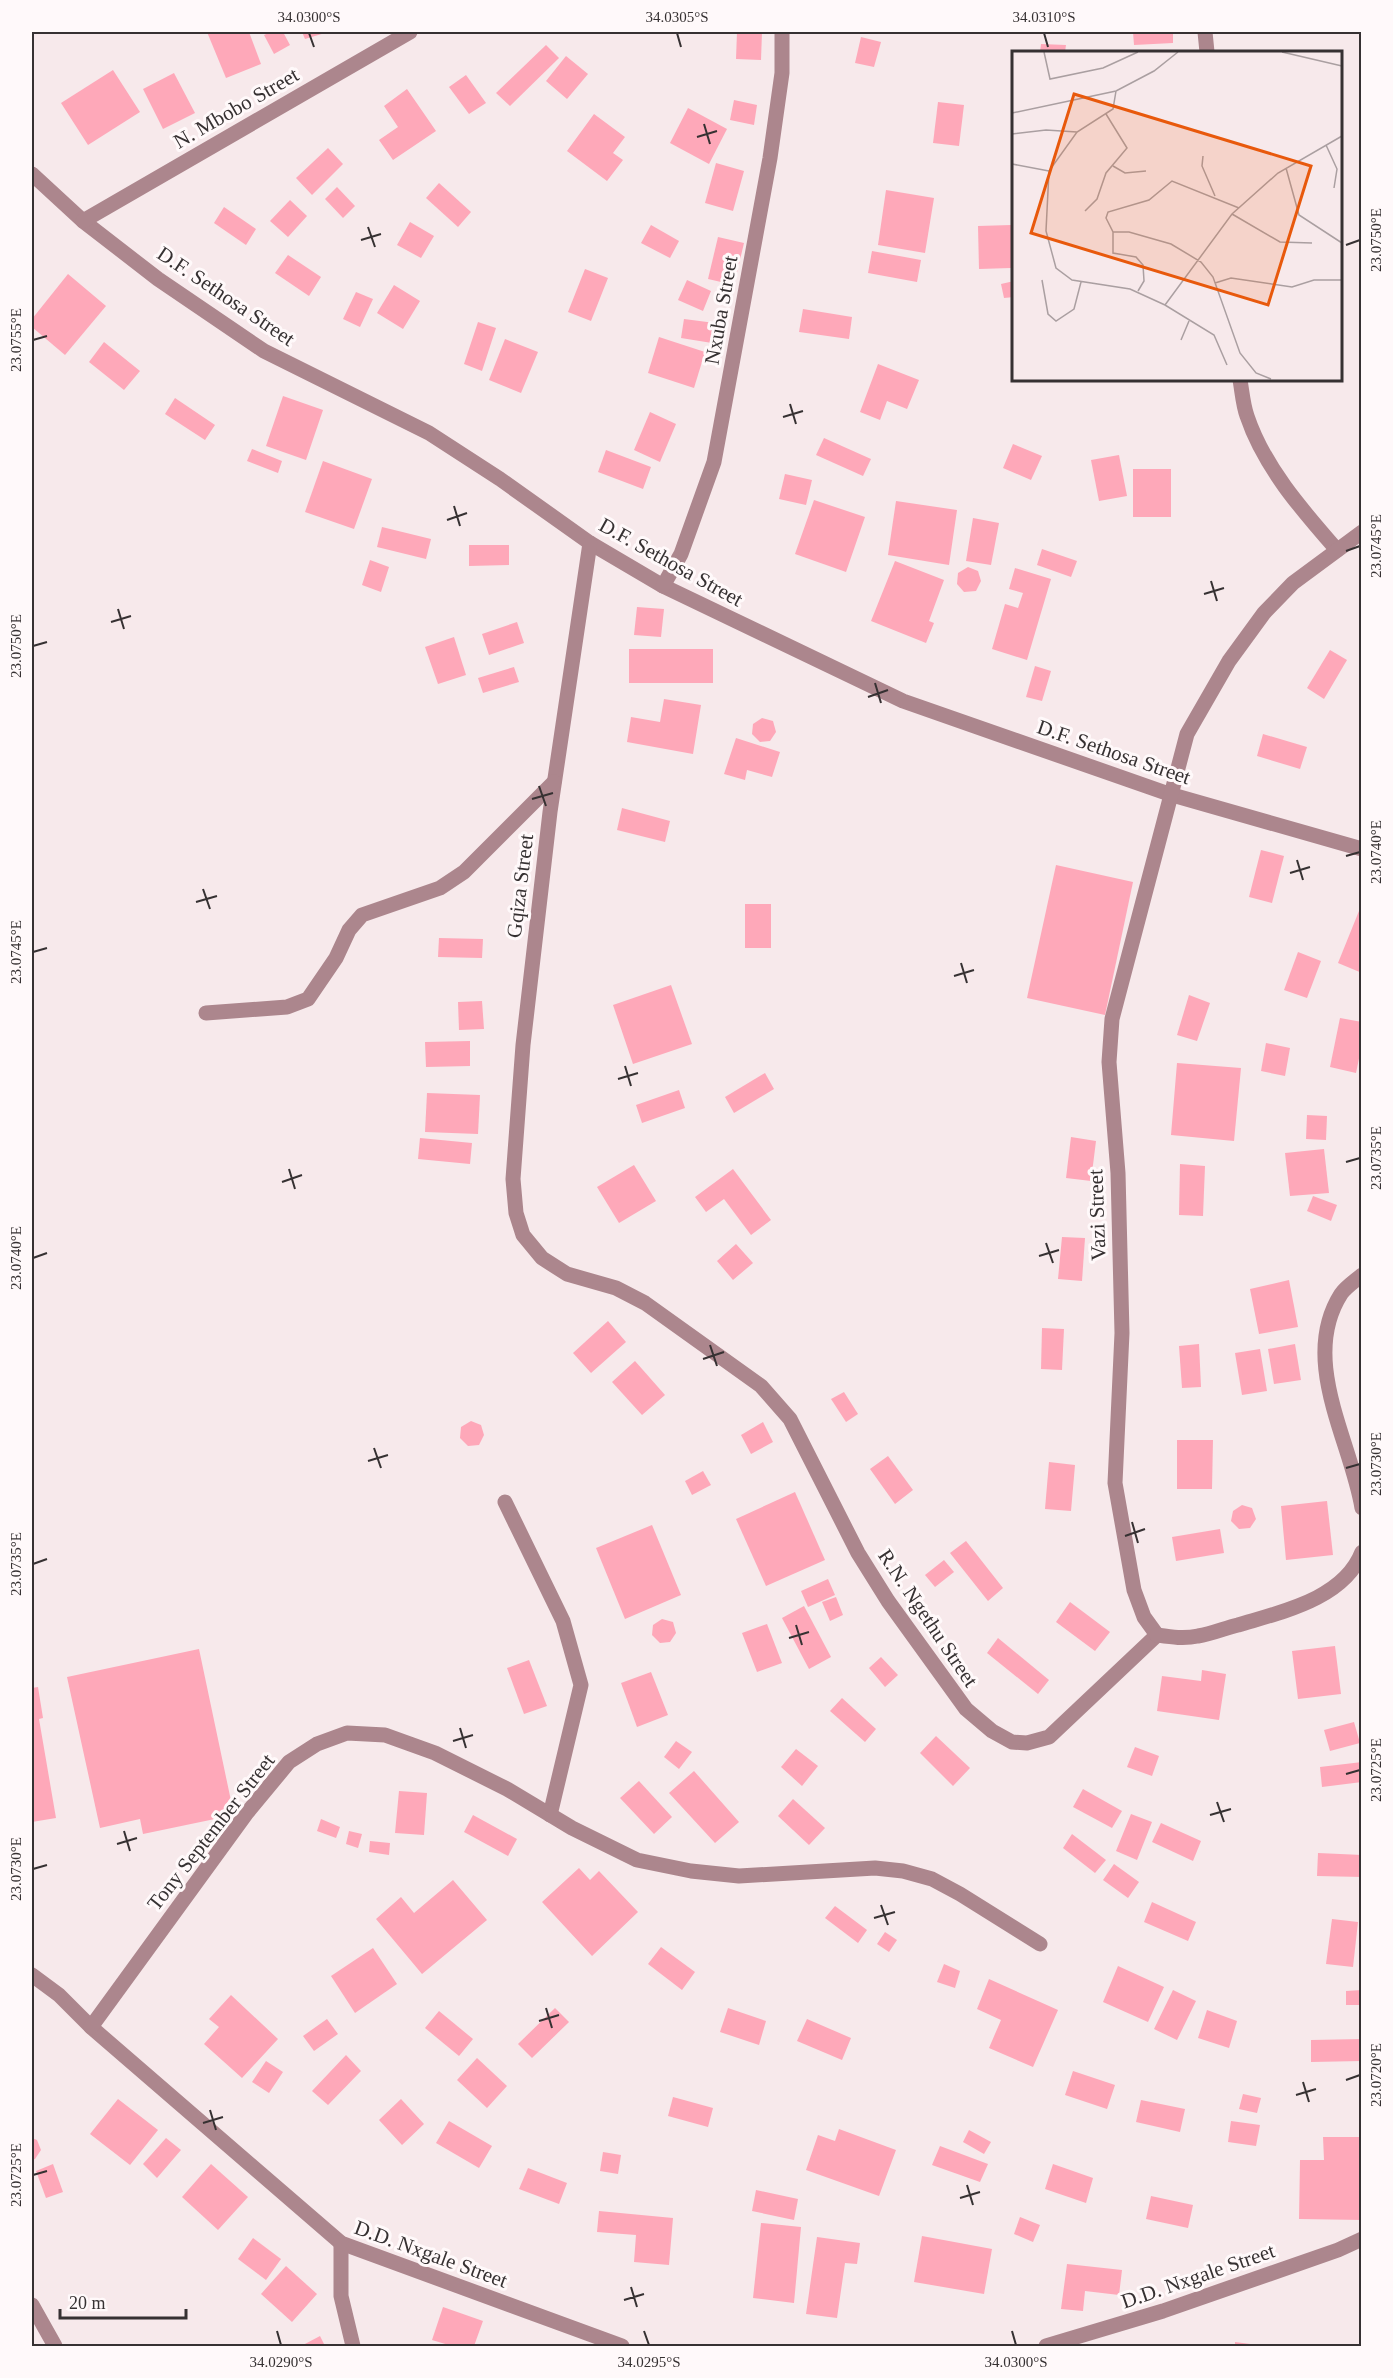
<svg xmlns="http://www.w3.org/2000/svg" width="1393" height="2378" viewBox="0 0 1393 2378" font-family="'Times New Roman',serif">
<rect width="100%" height="100%" fill="#f7e9eb"/>
<!-- building -->
<g fill="#fea8b9">
<path d="M207 32H249L261 64 226 78Z"/>
<path d="M271 32H283L290 45 274 54 264 35Z"/>
<path d="M302 32H324L325 33 305 39Z"/>
<path d="M737 32H762L761 60 736 59Z"/>
<path d="M945 32H961V33L947 34Z"/>
<path d="M1133 32H1173V43L1134 45Z"/>
<path d="M861 37 881 42 874 67 855 63Z"/>
<path d="M1041 44 1066 45 1065 52H1040Z"/>
<path d="M546 45 559 58 510 106 496 93Z"/>
<path d="M566 56 588 74 567 99 546 81Z"/>
<path d="M113 70 140 112 88 145 61 103Z"/>
<path d="M174 73 195 113 163 129 143 89Z"/>
<path d="M466 75 486 103 469 114 449 87Z"/>
<path d="M407 89 436 131 393 160 379 140 398 127 384 106Z"/>
<path d="M734 100 757 105 754 125 730 120Z"/>
<path d="M938 102 964 105 959 146 933 143Z"/>
<path d="M688 108 727 129 709 164 670 143Z"/>
<path d="M594 114 625 137 613 153 623 160 607 181 567 151Z"/>
<path d="M328 148 343 164 312 195 296 178Z"/>
<path d="M716 163 744 171 733 211 705 203Z"/>
<path d="M439 183 471 212 458 227 426 198Z"/>
<path d="M337 187 355 206 343 218 325 199Z"/>
<path d="M886 190 934 198 925 253 878 245Z"/>
<path d="M290 200 307 216 288 237 270 221Z"/>
<path d="M224 207 256 229 246 245 214 223Z"/>
<path d="M410 222 434 236 421 258 397 245Z"/>
<path d="M651 225 679 241 670 258 641 243Z"/>
<path d="M1011 225V268L979 269 978 226Z"/>
<path d="M718 237 744 243 734 285 708 279Z"/>
<path d="M872 251 921 260 917 282 868 273Z"/>
<path d="M288 255 321 277 309 296 275 273Z"/>
<path d="M585 269 608 278 591 321 568 312Z"/>
<path d="M68 274 106 306 65 355 32 327V319Z"/>
<path d="M687 280 711 291 703 311 678 300Z"/>
<path d="M1014 281V297L1004 298 1001 284Z"/>
<path d="M394 285 420 301 403 329 377 313Z"/>
<path d="M356 292 373 299 360 327 343 319Z"/>
<path d="M803 309 852 317 849 339 799 332Z"/>
<path d="M684 319 715 323 712 343 681 338Z"/>
<path d="M478 322 496 328 482 371 464 364Z"/>
<path d="M659 337 705 352 694 388 648 373Z"/>
<path d="M505 339 538 352 521 393 489 380Z"/>
<path d="M104 342 140 371 124 390 89 362Z"/>
<path d="M878 364 919 380 907 409 887 401 880 420 860 412Z"/>
<path d="M1179 380H1196V381L1179 382Z"/>
<path d="M283 396 323 410 306 460 266 446Z"/>
<path d="M175 398 215 425 205 440 165 414Z"/>
<path d="M650 412 676 424 660 462 634 450Z"/>
<path d="M824 438 871 459 863 476 816 455Z"/>
<path d="M1013 444 1042 456 1031 480 1003 468Z"/>
<path d="M252 449 282 461 278 473 247 461Z"/>
<path d="M606 450 651 467 643 489 598 472Z"/>
<path d="M1119 455 1127 496 1099 501 1091 460Z"/>
<path d="M323 461 372 479 354 529 305 512Z"/>
<rect x="1133" y="469" width="38" height="48"/>
<path d="M785 474 812 480 806 505 779 499Z"/>
<path d="M814 500 865 517 846 572 795 554Z"/>
<path d="M896 501 957 510 949 565 888 555Z"/>
<path d="M973 518 999 523 991 565 966 561Z"/>
<path d="M382 527 431 539 426 559 377 547Z"/>
<path d="M469 545H509V565L469 566Z"/>
<path d="M1042 549 1077 561 1071 577 1037 565Z"/>
<path d="M370 560 389 567 381 592 362 585Z"/>
<path d="M895 561 944 580 929 621 934 623 926 643 871 621Z"/>
<path d="M968 567 978 571 981 581 976 591 964 592 957 584 958 573Z"/>
<path d="M1015 568 1051 579 1027 660 992 649 1005 604 1018 608 1023 593 1009 589Z"/>
<path d="M637 607 664 609 661 637 634 635Z"/>
<path d="M517 622 524 643 489 655 482 634Z"/>
<path d="M454 637 466 675 438 684 425 647Z"/>
<rect x="629" y="649" width="84" height="34"/>
<path d="M1330 650 1347 660 1324 699 1307 688Z"/>
<path d="M1035 666 1051 671 1042 701 1026 697Z"/>
<path d="M514 667 519 682 483 693 478 678Z"/>
<path d="M664 699 701 705 693 754 627 742 631 717 660 722Z"/>
<path d="M762 718 773 721 776 732 770 741 760 742 752 734 753 724Z"/>
<path d="M1263 734 1307 747 1300 769 1257 756Z"/>
<path d="M736 738 780 752 772 777 747 770 745 780 724 774Z"/>
<path d="M622 808 670 821 665 842 617 830Z"/>
<path d="M1261 850 1284 856 1272 903 1249 897Z"/>
<path d="M1056 865 1133 882 1105 1015 1027 998Z"/>
<rect x="745" y="904" width="26" height="44"/>
<path d="M1361 906H1362V973L1338 963Z"/>
<path d="M439 938 483 939 482 958 438 957Z"/>
<path d="M1298 952 1321 961 1307 998 1284 990Z"/>
<path d="M671 985 692 1044 633 1064 613 1005Z"/>
<path d="M1189 995 1210 1003 1197 1041 1177 1035Z"/>
<path d="M482 1001 484 1029 459 1030 458 1002Z"/>
<path d="M1340 1018 1362 1022V1044L1356 1073 1330 1067Z"/>
<path d="M470 1041V1066L426 1067 425 1042Z"/>
<path d="M1266 1043 1290 1048 1285 1076 1261 1071Z"/>
<path d="M1177 1063 1241 1068 1234 1141 1171 1135Z"/>
<path d="M765 1073 774 1089 734 1113 725 1097Z"/>
<path d="M679 1090 685 1108 642 1123 636 1105Z"/>
<path d="M427 1093 480 1095 478 1134 425 1132Z"/>
<path d="M1307 1115 1327 1116 1326 1140 1306 1139Z"/>
<path d="M1071 1137 1096 1141 1091 1181 1066 1178Z"/>
<path d="M420 1138 472 1143 470 1164 418 1159Z"/>
<path d="M1324 1149 1329 1193 1290 1196 1285 1153Z"/>
<path d="M1180 1164 1205 1166 1203 1216 1179 1215Z"/>
<path d="M634 1165 656 1201 619 1223 597 1187Z"/>
<path d="M733 1169 771 1220 751 1235 724 1199 706 1212 695 1197Z"/>
<path d="M1313 1196 1337 1205 1331 1221 1307 1211Z"/>
<path d="M1062 1237 1085 1238 1082 1281 1058 1279Z"/>
<path d="M736 1244 753 1263 733 1280 717 1261Z"/>
<path d="M1289 1280 1298 1327 1259 1334 1250 1289Z"/>
<path d="M608 1321 626 1342 591 1373 573 1353Z"/>
<path d="M1042 1328 1064 1329 1062 1370 1041 1369Z"/>
<path d="M1199 1344 1201 1387 1182 1388 1179 1346Z"/>
<path d="M1295 1344 1301 1380 1274 1384 1268 1349Z"/>
<path d="M1260 1349 1267 1391 1242 1395 1235 1353Z"/>
<path d="M635 1361 665 1395 642 1415 612 1382Z"/>
<path d="M844 1392 858 1414 846 1422 831 1399Z"/>
<path d="M471 1421 481 1425 484 1435 479 1445 468 1446 460 1438 461 1427Z"/>
<path d="M763 1422 773 1442 751 1454 741 1435Z"/>
<path d="M1177 1440H1213L1212 1489H1177Z"/>
<path d="M888 1456 913 1490 895 1504 870 1469Z"/>
<path d="M1049 1462 1075 1465 1071 1511 1045 1509Z"/>
<path d="M703 1471 711 1485 692 1495 685 1481Z"/>
<path d="M795 1492 825 1560 766 1586 736 1519Z"/>
<path d="M1327 1501 1333 1555 1286 1560 1281 1506Z"/>
<path d="M1242 1505 1252 1508 1256 1519 1250 1528 1239 1529 1231 1521 1233 1511Z"/>
<path d="M652 1525 681 1595 625 1619 596 1548Z"/>
<path d="M1220 1529 1224 1553 1176 1561 1172 1537Z"/>
<path d="M966 1541 1003 1588 988 1601 950 1553Z"/>
<path d="M944 1560 954 1572 935 1587 925 1575Z"/>
<path d="M828 1579 835 1595 808 1607 801 1591Z"/>
<path d="M836 1597 843 1615 830 1621 822 1602Z"/>
<path d="M1070 1602 1110 1632 1095 1651 1056 1622Z"/>
<path d="M804 1606 831 1657 809 1669 782 1618Z"/>
<path d="M662 1619 673 1622 676 1633 670 1642 660 1643 652 1635 653 1625Z"/>
<path d="M767 1624 782 1663 757 1672 742 1633Z"/>
<path d="M998 1638 1049 1680 1038 1694 987 1653Z"/>
<path d="M1335 1646 1341 1694 1298 1699 1292 1651Z"/>
<path d="M199 1649 234 1815 143 1834 140 1819 100 1828 67 1677Z"/>
<path d="M881 1657 898 1675 885 1687 869 1668Z"/>
<path d="M529 1660 547 1706 524 1714 507 1668Z"/>
<path d="M1202 1670 1226 1674 1219 1720 1157 1711 1162 1676 1201 1681Z"/>
<path d="M651 1672 668 1715 637 1727 621 1683Z"/>
<path d="M38 1687 43 1718 39 1719 56 1818 32 1822V1688Z"/>
<path d="M842 1698 876 1729 865 1742 830 1711Z"/>
<path d="M1354 1722 1360 1743 1330 1751 1324 1730Z"/>
<path d="M936 1736 970 1768 953 1786 920 1753Z"/>
<path d="M676 1741 692 1752 679 1769 664 1757Z"/>
<path d="M1135 1747 1159 1756 1152 1776 1127 1767Z"/>
<path d="M796 1749 818 1766 802 1786 781 1767Z"/>
<path d="M1362 1762V1782L1322 1787 1320 1767Z"/>
<path d="M694 1771 739 1822 715 1843 669 1793Z"/>
<path d="M639 1781 672 1817 654 1834 620 1798Z"/>
<path d="M1083 1789 1122 1811 1112 1828 1073 1807Z"/>
<path d="M399 1791 427 1793 424 1835 395 1833Z"/>
<path d="M793 1799 825 1828 809 1845 778 1816Z"/>
<path d="M1131 1814 1152 1822 1137 1860 1116 1851Z"/>
<path d="M473 1815 517 1839 508 1856 464 1832Z"/>
<path d="M321 1819 340 1827 336 1838 317 1831Z"/>
<path d="M1161 1823 1201 1841 1193 1861 1152 1842Z"/>
<path d="M349 1831 362 1834 358 1848 346 1844Z"/>
<path d="M1072 1834 1106 1860 1095 1873 1063 1848Z"/>
<path d="M370 1841 390 1843 389 1855 369 1852Z"/>
<path d="M1318 1853 1362 1855V1877L1317 1876Z"/>
<path d="M1114 1864 1139 1882 1128 1898 1103 1880Z"/>
<path d="M579 1868 590 1880 599 1871 638 1912 592 1956 542 1902Z"/>
<path d="M453 1880 487 1920 422 1974 376 1919 401 1897 414 1913Z"/>
<path d="M1152 1902 1196 1922 1188 1941 1144 1922Z"/>
<path d="M835 1906 867 1930 858 1943 825 1918Z"/>
<path d="M1332 1919 1358 1922 1353 1967 1326 1964Z"/>
<path d="M885 1932 897 1940 889 1952 877 1944Z"/>
<path d="M661 1947 695 1972 682 1990 648 1964Z"/>
<path d="M373 1948 397 1984 355 2013 331 1976Z"/>
<path d="M944 1964 960 1971 955 1988 937 1982Z"/>
<path d="M1118 1966 1164 1987 1148 2022 1103 2002Z"/>
<path d="M989 1979 1058 2010 1033 2067 989 2048 1001 2020 977 2009Z"/>
<path d="M1173 1990 1196 2001 1177 2040 1154 2029Z"/>
<path d="M1362 1990V2005H1346V1991Z"/>
<path d="M231 1995 278 2039 242 2078 204 2044 219 2027 209 2019Z"/>
<path d="M555 2008 569 2022 532 2058 518 2044Z"/>
<path d="M728 2008 766 2021 759 2045 720 2032Z"/>
<path d="M1207 2010 1237 2021 1229 2048 1198 2038Z"/>
<path d="M439 2011 473 2039 459 2056 425 2028Z"/>
<path d="M327 2019 338 2034 314 2051 303 2036Z"/>
<path d="M807 2019 851 2038 842 2060 797 2041Z"/>
<path d="M1362 2039V2061L1311 2062V2040Z"/>
<path d="M346 2055 361 2071 328 2105 312 2091Z"/>
<path d="M477 2058 507 2086 487 2108 457 2080Z"/>
<path d="M266 2061 283 2072 269 2093 252 2082Z"/>
<path d="M1073 2071 1115 2085 1107 2109 1065 2095Z"/>
<path d="M1243 2094 1261 2098 1257 2113 1239 2109Z"/>
<path d="M673 2097 713 2108 708 2127 668 2116Z"/>
<path d="M118 2099 158 2130 130 2165 90 2134Z"/>
<path d="M401 2099 424 2124 402 2145 379 2120Z"/>
<path d="M1141 2100 1185 2109 1180 2132 1136 2122Z"/>
<path d="M449 2121 492 2146 479 2168 436 2143Z"/>
<path d="M1231 2121 1260 2125 1256 2146 1228 2142Z"/>
<path d="M839 2129 896 2150 879 2196 806 2170 818 2135 835 2141Z"/>
<path d="M969 2130 991 2142 984 2154 963 2142Z"/>
<path d="M1323 2137H1362V2220L1299 2219 1300 2160H1324Z"/>
<path d="M32 2138 37 2140 41 2150 35 2159 32 2160Z"/>
<path d="M166 2138 181 2150 157 2178 143 2164Z"/>
<path d="M940 2146 988 2164 980 2182 932 2165Z"/>
<path d="M603 2152 621 2155 618 2174 600 2171Z"/>
<path d="M53 2164 63 2192 46 2198 36 2171Z"/>
<path d="M211 2164 248 2197 218 2230 182 2197Z"/>
<path d="M1053 2164 1093 2178 1086 2203 1045 2189Z"/>
<path d="M528 2168 567 2183 559 2204 519 2189Z"/>
<path d="M756 2190 798 2199 794 2220 752 2211Z"/>
<path d="M1151 2196 1193 2205 1188 2228 1146 2219Z"/>
<path d="M599 2211 673 2218 669 2265 634 2262 636 2235 597 2232Z"/>
<path d="M1020 2217 1040 2225 1033 2242 1014 2234Z"/>
<path d="M761 2223 801 2227 794 2303 753 2298Z"/>
<path d="M922 2236 992 2249 984 2294 914 2282Z"/>
<path d="M817 2237 860 2243 857 2264 845 2263 837 2318 806 2314Z"/>
<path d="M253 2238 281 2259 266 2280 238 2259Z"/>
<path d="M1067 2264 1122 2270 1119 2295 1085 2291 1083 2311 1061 2309Z"/>
<path d="M286 2266 317 2294 292 2322 261 2294Z"/>
<path d="M443 2307 483 2321 474 2346H452L432 2340Z"/>
<path d="M320 2336 325 2346H303V2345Z"/>
<path d="M1235 2342 1258 2345V2346H1235Z"/>
</g>
<g fill="none" stroke-linecap="round" stroke-linejoin="round">
<!-- minor -->
<g stroke="#ac868d" stroke-width="15">
<path d="M1205 32 1207 52"/>
<path d="M32 174 83 221 158 279 264 351 429 433 500 479 590 543 663 586 903 701 1169 794 1362 849"/>
<path d="M83 221 410 32"/>
<path d="M1240 380C1242 391 1243 405 1247 416 1264 467 1302 510 1337 550"/>
<path d="M590 543 550 812 523 1045 513 1179 516 1213 523 1235 542 1258 567 1274 616 1288 645 1303 761 1386 790 1419 858 1553 888 1601 966 1709 992 1731 1012 1742 1027 1743 1049 1737 1157 1635"/>
<path d="M663 586 681 554 714 462 770 158 782 73V32"/>
<path d="M206 1013 287 1007 308 999 336 958 349 930 362 915 440 888 464 872 554 782"/>
<path d="M1362 1275C1355 1281 1346 1287 1341 1294 1299 1360 1351 1441 1362 1508"/>
<path d="M505 1502 563 1621 581 1685 550 1815"/>
<path d="M1157 1635 1144 1617 1134 1590 1115 1483 1122 1333 1118 1173 1109 1062 1112 1019 1187 734 1229 661 1264 613 1293 583 1362 532"/>
<path d="M1157 1635C1171 1637 1184 1639 1198 1636 1212 1634 1225 1628 1238 1625 1281 1612 1344 1599 1362 1552"/>
<path d="M32 1975 59 1995 91 2027 341 2243 622 2346"/>
<path d="M91 2027 246 1814 289 1762 317 1744 347 1733 385 1735 435 1753 507 1789 572 1828 637 1860 691 1871 739 1876 875 1868 903 1871 932 1879 960 1894 1040 1944"/>
<path d="M341 2243V2296L353 2346"/>
<path d="M32 2305 55 2346"/>
<path d="M1046 2346 1163 2311 1338 2250 1362 2239"/>
</g>
</g>
<!-- ticks -->
<path fill="none" stroke="#363132" stroke-width="2" d="M309 33 314 47M677 33 681 47M1044 33 1048 47M704 124 710 144M697 137 717 131M368 227 375 247M361 240 381 234M1346 245 1360 240M33 340 47 336M790 404 796 424M783 417 803 411M454 506 460 526M447 520 467 513M1346 551 1360 546M1211 581 1217 601M1204 594 1224 588M118 609 124 629M111 622 131 616M33 646 47 642M875 683 881 703M868 697 888 690M539 786 546 806M532 799 553 793M1346 856 1360 852M1297 860 1303 880M1290 873 1310 867M203 889 210 909M196 902 217 896M33 952 47 948M961 963 967 983M954 976 974 970M625 1066 631 1086M618 1079 638 1073M1346 1162 1360 1158M289 1169 295 1189M282 1182 302 1175M1046 1243 1053 1263M1039 1256 1059 1250M33 1258 47 1253M710 1345 717 1366M703 1359 724 1352M374 1448 381 1468M368 1461 388 1455M1346 1468 1360 1464M1132 1522 1138 1543M1125 1536 1145 1529M33 1564 47 1559M796 1625 802 1645M789 1638 809 1632M460 1728 466 1748M453 1741 473 1735M1346 1774 1360 1770M1217 1802 1224 1822M1210 1815 1231 1809M124 1831 130 1851M117 1844 137 1838M33 1869 47 1865M881 1905 888 1925M874 1918 895 1912M546 2008 552 2028M539 2021 559 2015M1346 2080 1360 2075M1303 2082 1309 2102M1296 2095 1316 2089M210 2110 216 2130M203 2123 223 2117M33 2175 47 2171M967 2185 973 2205M960 2198 980 2192M631 2287 637 2307M624 2300 644 2294M277 2331 281 2345M644 2331 649 2345M1012 2331 1016 2345"/>
<g text-anchor="middle" dominant-baseline="central" stroke-width="6" stroke-linejoin="round" paint-order="stroke">
<!-- street labels -->
<g font-size="21" fill="#363132" stroke="#fff9fa">
<text transform="translate(236 108) rotate(-30)">N. Mbobo Street</text>
<text transform="translate(226 296) rotate(34)">D.F. Sethosa Street</text>
<text transform="translate(721 310) rotate(-80)">Nxuba Street</text>
<text transform="translate(671 562) rotate(29)">D.F. Sethosa Street</text>
<text transform="translate(1114 752) rotate(19)">D.F. Sethosa Street</text>
<text transform="translate(520 886) rotate(-83)">Gqiza Street</text>
<text transform="translate(1097 1215) rotate(-92)">Vazi Street</text>
<text transform="translate(928 1618) rotate(56)">R.N. Ngethu Street</text>
<text transform="translate(211 1832) rotate(-52)">Tony September Street</text>
<text transform="translate(431 2254) rotate(20)">D.D. Nxgale Street</text>
<text transform="translate(1198 2276) rotate(-19)">D.D. Nxgale Street</text>
</g>
</g>
<!-- overview -->
<g transform="translate(1012 51)">
<rect width="330" height="330" fill="#f7e9eb"/>
<path fill="none" stroke="#aa9fa1" stroke-width="1.5" d="M32 1 38 28 91 17 126 1M270 1 330 15M104 40 101 58 65 81 37 120 34 180 44 217 60 229 118 238 153 254 202 284 215 314M0 62 104 40 142 20 166 1M0 83 34 79 65 81M314 94 325 118 322 137M191 105 190 115 203 145M0 113 37 120M101 115 113 122 134 120M274 117 287 164 330 192M73 160 85 148 94 122 115 97 94 63M220 163 268 191 300 192M101 181H117L159 193 189 211 201 226 228 302 244 322 259 328M30 229 36 263 44 270 62 258 69 231M203 232 219 227 280 236 302 229H330M126 240 132 230 131 214 124 206 101 202V181L94 167 96 161 137 149 160 130 227 157M153 254 220 163 266 122 330 85M169 289 177 270"/>
<path fill="#e8590c" fill-opacity="0.15" stroke="#e8590c" stroke-width="3" d="M62 43 299 115 256 254 19 182Z"/>
<rect width="330" height="330" fill="none" stroke="#363132" stroke-width="3"/>
</g>
<!-- border -->
<rect width="1393" height="2378" fill="none" stroke="#fff9fa" stroke-width="66"/>
<!-- scale -->
<path d="M60 2309v9h126v-9" fill="none" stroke="#363132" stroke-width="3"/>
<text x="69" y="2309" font-size="18" fill="#363132" stroke="#fff9fa" stroke-width="4.5" paint-order="stroke">20 m</text>
<rect x="33" y="33" width="1327" height="2312" fill="none" stroke="#363132" stroke-width="2"/>
<g font-size="15" text-anchor="middle" fill="#363132">
<text x="309" y="22">34.0300°S</text>
<text x="677" y="22">34.0305°S</text>
<text x="1044" y="22">34.0310°S</text>
<text transform="translate(1376 240) rotate(-90)" y="5">23.0750°E</text>
<text transform="translate(16 340) rotate(-90)" y="5">23.0755°E</text>
<text transform="translate(1376 546) rotate(-90)" y="5">23.0745°E</text>
<text transform="translate(16 646) rotate(-90)" y="5">23.0750°E</text>
<text transform="translate(1376 852) rotate(-90)" y="5">23.0740°E</text>
<text transform="translate(16 952) rotate(-90)" y="5">23.0745°E</text>
<text transform="translate(1376 1158) rotate(-90)" y="5">23.0735°E</text>
<text transform="translate(16 1258) rotate(-90)" y="5">23.0740°E</text>
<text transform="translate(1376 1464) rotate(-90)" y="5">23.0730°E</text>
<text transform="translate(16 1564) rotate(-90)" y="5">23.0735°E</text>
<text transform="translate(1376 1770) rotate(-90)" y="5">23.0725°E</text>
<text transform="translate(16 1869) rotate(-90)" y="5">23.0730°E</text>
<text transform="translate(1376 2075) rotate(-90)" y="5">23.0720°E</text>
<text transform="translate(16 2175) rotate(-90)" y="5">23.0725°E</text>
<text x="281" y="2367">34.0290°S</text>
<text x="649" y="2367">34.0295°S</text>
<text x="1016" y="2367">34.0300°S</text>
</g>
</svg>
